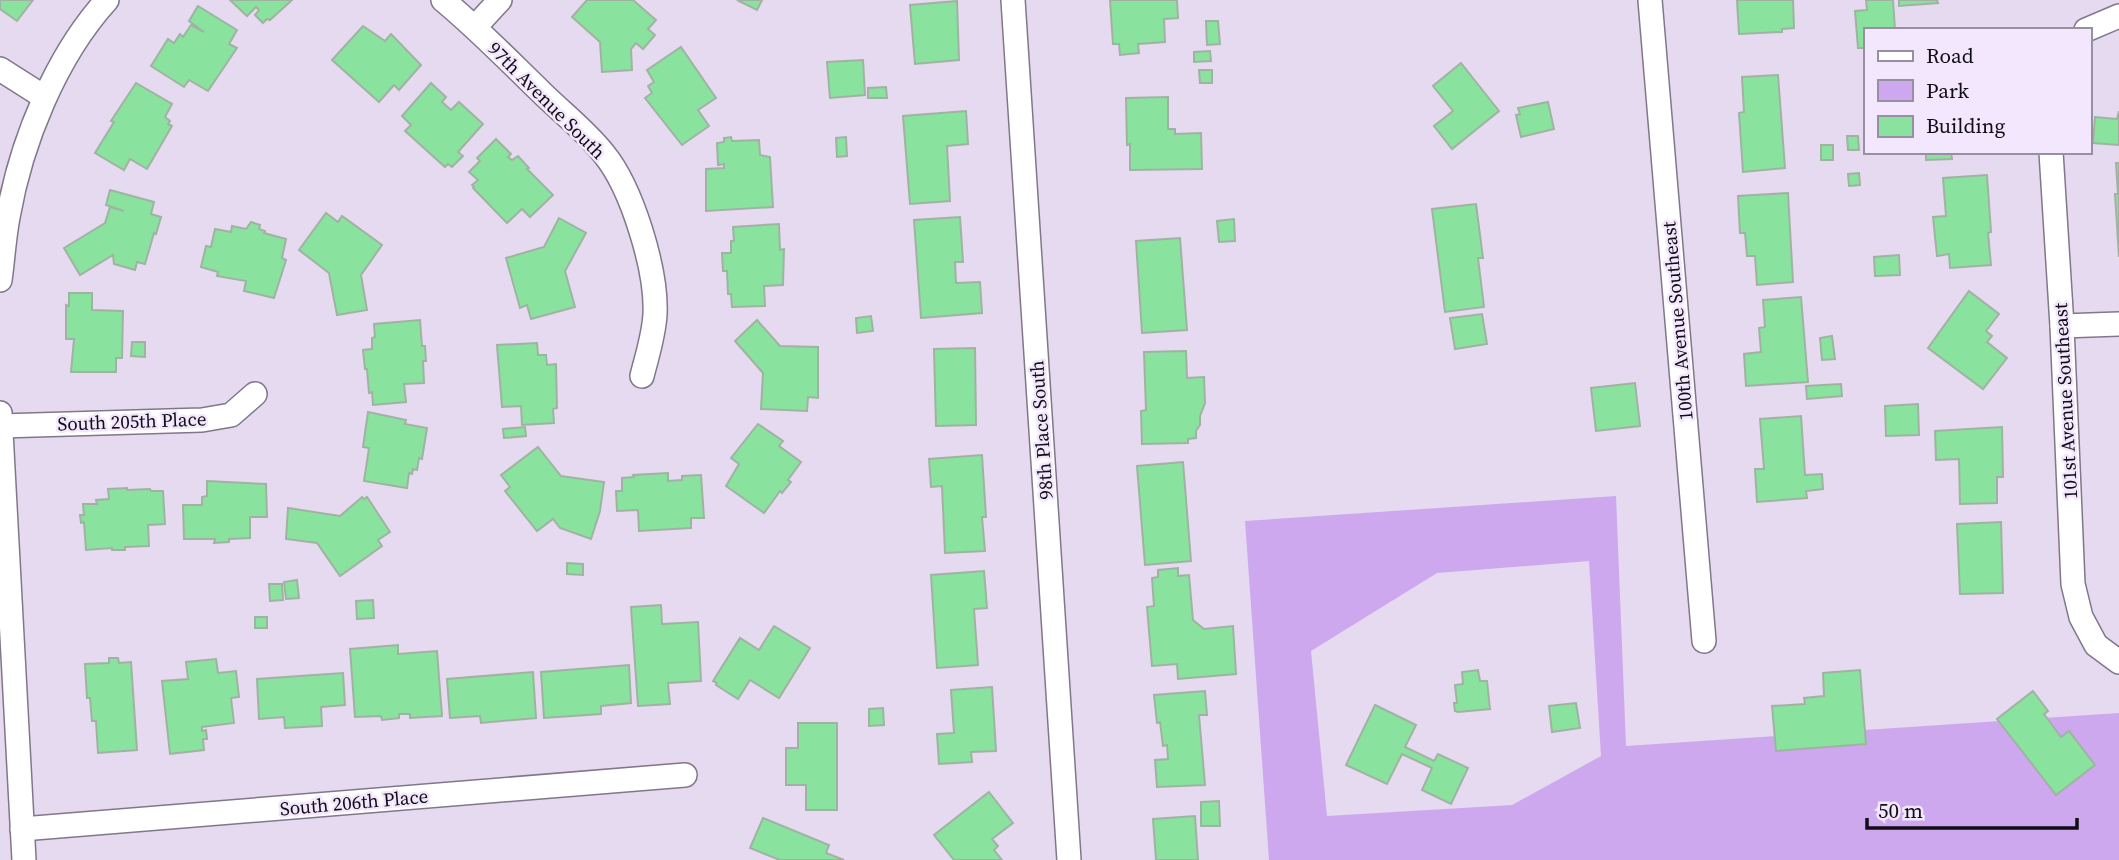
<svg xmlns="http://www.w3.org/2000/svg" width="2119" height="860" viewBox="0 0 2119 860" font-family="'Source Serif 4',serif">
<rect width="100%" height="100%" fill="#e5daf0"/>
<!-- green -->
<path fill="#cea8ef" fill-rule="evenodd" d="M1616 496 1626 746 2119 713V860H1269L1245 521ZM1589 561 1601 756 1512 805 1327 816 1311 651 1437 573Z"/>
<!-- building -->
<g fill="#89e39e" stroke="#a0b3a3" stroke-width="2">
<path d="M0 0H33L17 21 0 9Z"/>
<path d="M230 0H292L270 20 267 19 263 23 255 15 259 10 256 7 247 16Z"/>
<path d="M587 0H633L656 20 648 29 655 35 643 49 636 43 631 49 632 70 602 72 600 42 572 17Z"/>
<path d="M737 0H762L757 10Z"/>
<path d="M1110 0H1177L1178 18 1164 19 1165 42 1138 44 1139 53 1120 55 1119 44H1113Z"/>
<path d="M1737 0H1793L1794 28 1782 29V32L1739 34Z"/>
<path d="M1866 0H1893L1895 30H1865V48H1858L1855 11 1867 10Z"/>
<path d="M1899 0H1937L1938 3 1899 6Z"/>
<path d="M957 1 959 60 915 64 910 5Z"/>
<path d="M198 6 237 30 229 44 237 48 208 91 189 80 184 87 151 66 168 39 174 43 180 34 183 37 191 25 204 32 189 21Z"/>
<path d="M1206 21H1218L1220 44 1207 45Z"/>
<path d="M363 26 385 41 391 34 421 65 399 90 394 85 379 102 332 60Z"/>
<path d="M681 47 716 98 698 110 709 126 682 145 645 98 652 93 648 86 654 82 647 70Z"/>
<path d="M1210 51 1211 61 1194 62V52Z"/>
<path d="M863 60 865 95 830 98 827 62Z"/>
<path d="M1461 63 1499 111 1452 149 1434 126 1453 111 1433 86Z"/>
<path d="M1199 70H1212V83H1200Z"/>
<path d="M1778 75 1785 168 1743 172 1739 113 1744 112 1742 77Z"/>
<path d="M136 83 172 104 165 117 170 121 168 124 172 126 147 169 130 159 124 170 95 153 114 122 111 121Z"/>
<path d="M431 83 446 97 442 102 451 110 459 102 483 124 458 152 463 156 452 167 448 164 445 167 405 131 411 125 402 116Z"/>
<path d="M886 87 887 98H868V88Z"/>
<path d="M1168 97V129H1175V134L1201 133 1202 169 1130 170V144L1127 145 1126 98Z"/>
<path d="M1548 102 1554 129 1521 137 1516 115 1520 114 1518 108Z"/>
<path d="M966 111 968 144 947 146 950 201 910 204 903 116Z"/>
<path d="M2119 111V145L2093 143 2095 117 2117 119Z"/>
<path d="M1847 136H1858L1859 150H1848Z"/>
<path d="M731 137 732 141 759 140 760 155 770 157 773 207 706 211V169L724 168V164L718 165 717 143 724 142V138Z"/>
<path d="M846 137 847 156 837 157 836 138Z"/>
<path d="M496 139 511 154 508 157 512 160 518 156 529 168 527 169 553 195 530 217 522 209 507 223 473 188 474 187 472 185 478 180 469 172 480 161 477 158Z"/>
<rect x="1821" y="145" width="12" height="15"/>
<path d="M1926 152H1951L1952 159 1926 160Z"/>
<path d="M2116 163H2119V257L2115 194H2118Z"/>
<path d="M1859 173 1860 185 1849 186 1848 174Z"/>
<path d="M1987 175 1991 232 1988 233 1991 265 1950 268 1949 254 1937 256 1933 217 1946 216 1943 178Z"/>
<path d="M110 190 154 202 151 214 161 217 156 234 154 233 145 264 137 262 135 270 114 264 113 255 80 275 64 248 105 223 110 207 124 211 106 205Z"/>
<path d="M1788 193 1793 282 1757 285 1755 256H1747L1745 233H1740L1738 196Z"/>
<path d="M1476 204 1483 258H1478L1484 307 1445 312 1432 209Z"/>
<path d="M326 213 338 222 342 216 382 245 361 275 367 310 337 315 329 273 299 250Z"/>
<path d="M960 217 963 262H955L956 283 980 282 982 313 921 318 914 220Z"/>
<path d="M559 218 586 233 565 271 575 307 531 319 527 305 520 308 506 258 544 247Z"/>
<path d="M1234 219 1235 241 1219 242 1217 221Z"/>
<path d="M251 222 260 225 259 229 265 231 264 233 286 239 282 258 286 260 274 298 244 291 246 281 217 276 218 272 201 267 206 246 211 247 215 229 231 232 232 226 246 229Z"/>
<path d="M779 224 780 250 784 249 783 285 764 286 765 306 732 307 731 294H728L727 271H723L722 253H731V241H734L733 227Z"/>
<path d="M1180 238 1187 330 1142 333 1136 241Z"/>
<path d="M1899 255 1900 275 1875 276 1874 257Z"/>
<path d="M1969 291 1999 314 1986 331 1992 336 1987 342 2007 358 1983 389 1928 348Z"/>
<path d="M69 293H92V310L123 311 122 358H116V372H71L74 339H66V305L69 306Z"/>
<path d="M1801 297 1808 382 1746 386 1744 354 1761 352 1759 328 1765 327 1763 300Z"/>
<path d="M1482 314 1487 344 1455 349 1450 318Z"/>
<path d="M871 316 873 331 857 333 856 318Z"/>
<path d="M420 320 422 346H425L426 361H423L424 383 404 384 406 402 373 405 372 392 369 393 367 369H365L363 350 372 349V338L375 337 374 324Z"/>
<path d="M757 320 780 346 818 347V398L808 397 807 411 761 409 763 373 735 341Z"/>
<path d="M1832 336 1835 359 1822 360 1820 338Z"/>
<path d="M132 342H145V357L131 356Z"/>
<path d="M537 343 538 355H546L547 365 556 364 557 408 553 409 554 423 522 425 521 406 502 407 497 345Z"/>
<path d="M975 348 976 425 936 426 934 349Z"/>
<path d="M1186 351 1187 378 1204 377 1205 403 1200 416V425L1196 431V438L1188 439V443L1142 444 1141 411 1146 410 1144 352Z"/>
<path d="M1635 383 1640 426 1596 431 1591 388Z"/>
<path d="M1841 384 1842 396 1807 399 1806 386Z"/>
<path d="M1918 404 1919 435 1886 436 1885 406Z"/>
<path d="M368 412 406 420 405 424 427 428 422 459 419 458 417 470 413 469 412 474 409 473 407 488 364 481 369 448 363 447Z"/>
<path d="M1801 416 1805 475 1822 474 1823 489 1806 491 1807 498 1757 502 1755 469H1764L1760 419Z"/>
<path d="M758 424 783 441 779 446 801 462 788 480 791 482 782 493 780 491 764 513 726 486 739 464 731 458Z"/>
<path d="M525 427 526 436 504 438 503 429Z"/>
<path d="M2002 427 2003 477H1997V503L1960 504 1959 459 1936 460 1935 431Z"/>
<path d="M538 447 561 476 604 482 600 511 591 539 560 528 553 519 537 531 505 491 510 487 501 475Z"/>
<path d="M982 455 986 517H982L985 551 945 553 942 486 931 487 929 459Z"/>
<path d="M1183 462 1191 561 1145 565 1137 466Z"/>
<path d="M668 473V481L682 480V476L701 475 704 518H691V528L639 531 638 510 617 511 616 491H622V478L634 477 633 475Z"/>
<path d="M207 481 266 484 267 517H250V538L229 539V542L214 543 215 539H184L183 505H202V497L207 496Z"/>
<path d="M127 488V490L150 489 151 491H163L165 524 148 525 149 546 125 547V550H112V548L86 550 84 522 81 523 80 515H84L83 504H97L96 500 109 499 108 489Z"/>
<path d="M362 497 364 499 367 497 390 532 378 540 382 546 340 576 317 543 286 539 288 508 340 516Z"/>
<path d="M2001 522 2003 593 1960 594 1957 524Z"/>
<path d="M567 563 583 564V575L567 574Z"/>
<path d="M1178 568V576L1189 575 1193 620 1204 629 1233 626 1236 674 1178 679 1177 664 1152 666 1147 607 1154 606 1152 578 1158 577V570Z"/>
<path d="M984 571 987 608 974 609 978 665 937 668 931 575Z"/>
<path d="M297 580 299 598 286 599 284 582Z"/>
<path d="M269 584H282L283 600 270 601Z"/>
<path d="M373 600 374 618 357 619 356 601Z"/>
<path d="M661 605 662 624 698 622 701 681 668 683 670 704 638 706 631 607Z"/>
<rect x="255" y="617" width="12" height="11"/>
<path d="M774 626 810 648 779 698 750 680 738 699 716 685 717 683 713 681 740 638 759 650Z"/>
<path d="M398 645V654L437 651 442 716 410 718V714H399V718L382 720 381 716 355 717 350 649Z"/>
<path d="M109 658H118L119 663 131 662 137 750 98 753 96 721H92L90 698H87L85 664 109 663Z"/>
<path d="M216 659 218 673 236 671 239 697 231 698 234 723 202 727V731L206 730 207 739H203L204 750 170 754 162 681 188 679 186 662Z"/>
<path d="M629 665 631 703 601 706V714L544 718 541 672Z"/>
<path d="M1478 670 1480 681H1487L1490 709 1458 712 1455 711 1454 703H1457L1455 685 1463 684 1462 672Z"/>
<path d="M1860 670 1866 744 1776 751 1772 706 1805 704 1804 698 1824 696 1823 673Z"/>
<path d="M533 672 536 718 481 723 480 716 450 718 447 679Z"/>
<path d="M343 673 345 705 321 707 322 726 285 728 284 717 259 719 257 679Z"/>
<path d="M992 687 996 751 971 752 972 762 939 764 937 734 954 733 951 690Z"/>
<path d="M1205 691 1207 715H1199L1205 785 1157 787 1155 760 1168 759 1167 745 1163 746 1160 722 1157 723 1154 695Z"/>
<path d="M2033 691 2048 711 2044 714 2061 737 2069 731 2095 765 2056 795 1997 719Z"/>
<path d="M1576 703 1580 728 1552 732 1549 706Z"/>
<path d="M1375 705 1416 725 1405 747 1434 761 1438 754 1468 768 1451 804 1422 790 1432 768 1402 754 1387 784 1346 765Z"/>
<path d="M883 708 884 725 869 726V709Z"/>
<path d="M798 723H837V810H806V785H786V748H798Z"/>
<path d="M989 792 1013 823 992 839 998 846 994 850 1002 860H954L934 835Z"/>
<path d="M1219 801 1220 826H1201V802Z"/>
<path d="M1195 816 1198 860H1156L1153 819Z"/>
<path d="M763 818 829 845 826 853 844 860H780L750 848Z"/>
</g>
<g fill="none" stroke-linecap="round" stroke-linejoin="round">
<!-- minor casing -->
<g stroke="#81778a" stroke-width="26">
<g id="minor">
<path d="M443 0C477 28 508 60 540 91 561 112 586 131 604 154 632 188 657 270 655 314 654 335 647 356 642 376"/>
<path d="M1013 0 1069 860"/>
<path d="M1650 0 1704 641"/>
<path d="M475 27 500 0"/>
<path d="M2086 30 2119 16"/>
<path d="M0 69 44 97"/>
<path d="M2051 152 2062 326 2073 584 2081 617 2096 645 2119 662"/>
<path d="M0 280C3 259 4 238 8 217 21 142 56 56 107 0"/>
<path d="M2062 326 2119 324"/>
<path d="M0 413 24 860"/>
<path d="M1 426 202 420 231 415 255 394"/>
<path d="M22 829 685 775"/>
</g>
</g>
<!-- minor -->
<use href="#minor" stroke="#fff" stroke-width="23"/>
</g>
<g text-anchor="middle" dominant-baseline="central" stroke-width="5" stroke-linejoin="round" paint-order="stroke">
<!-- street labels -->
<g font-size="19" fill="#100d14" stroke="#f3e7fd">
<text transform="translate(547 100) rotate(45)">97th Avenue South</text>
<text transform="translate(1677 321) rotate(-95)">100th Avenue Southeast</text>
<text transform="translate(2065 401) rotate(-93)">101st Avenue Southeast</text>
<text transform="translate(132 421) rotate(-2)">South 205th Place</text>
<text transform="translate(1041 430) rotate(-94)">98th Place South</text>
<text transform="translate(354 802) rotate(-5)">South 206th Place</text>
</g>
</g>
<!-- legend -->
<rect x="1864" y="28" width="228" height="126" fill="#f3e7fd" stroke="#9890a0" stroke-width="2"/>
<rect x="1878" y="51" width="35" height="10" fill="#ffffff" stroke="#9890a0" stroke-width="2"/>
<text x="1926" y="63" font-size="21" fill="#100d14">Road</text>
<rect x="1878" y="80" width="35" height="21" fill="#cea8ef" stroke="#9890a0" stroke-width="2"/>
<text x="1926" y="98" font-size="21" fill="#100d14">Park</text>
<rect x="1878" y="116" width="35" height="21" fill="#89e39e" stroke="#9890a0" stroke-width="2"/>
<text x="1926" y="133" font-size="21" fill="#100d14">Building</text>
<!-- scale -->
<path d="M1867 818v10h210v-10" fill="none" stroke="#100d14" stroke-width="3.5"/>
<text x="1878" y="818" font-size="21" fill="#100d14" stroke="#f3e7fd" stroke-width="5" paint-order="stroke">50 m</text>
</svg>
